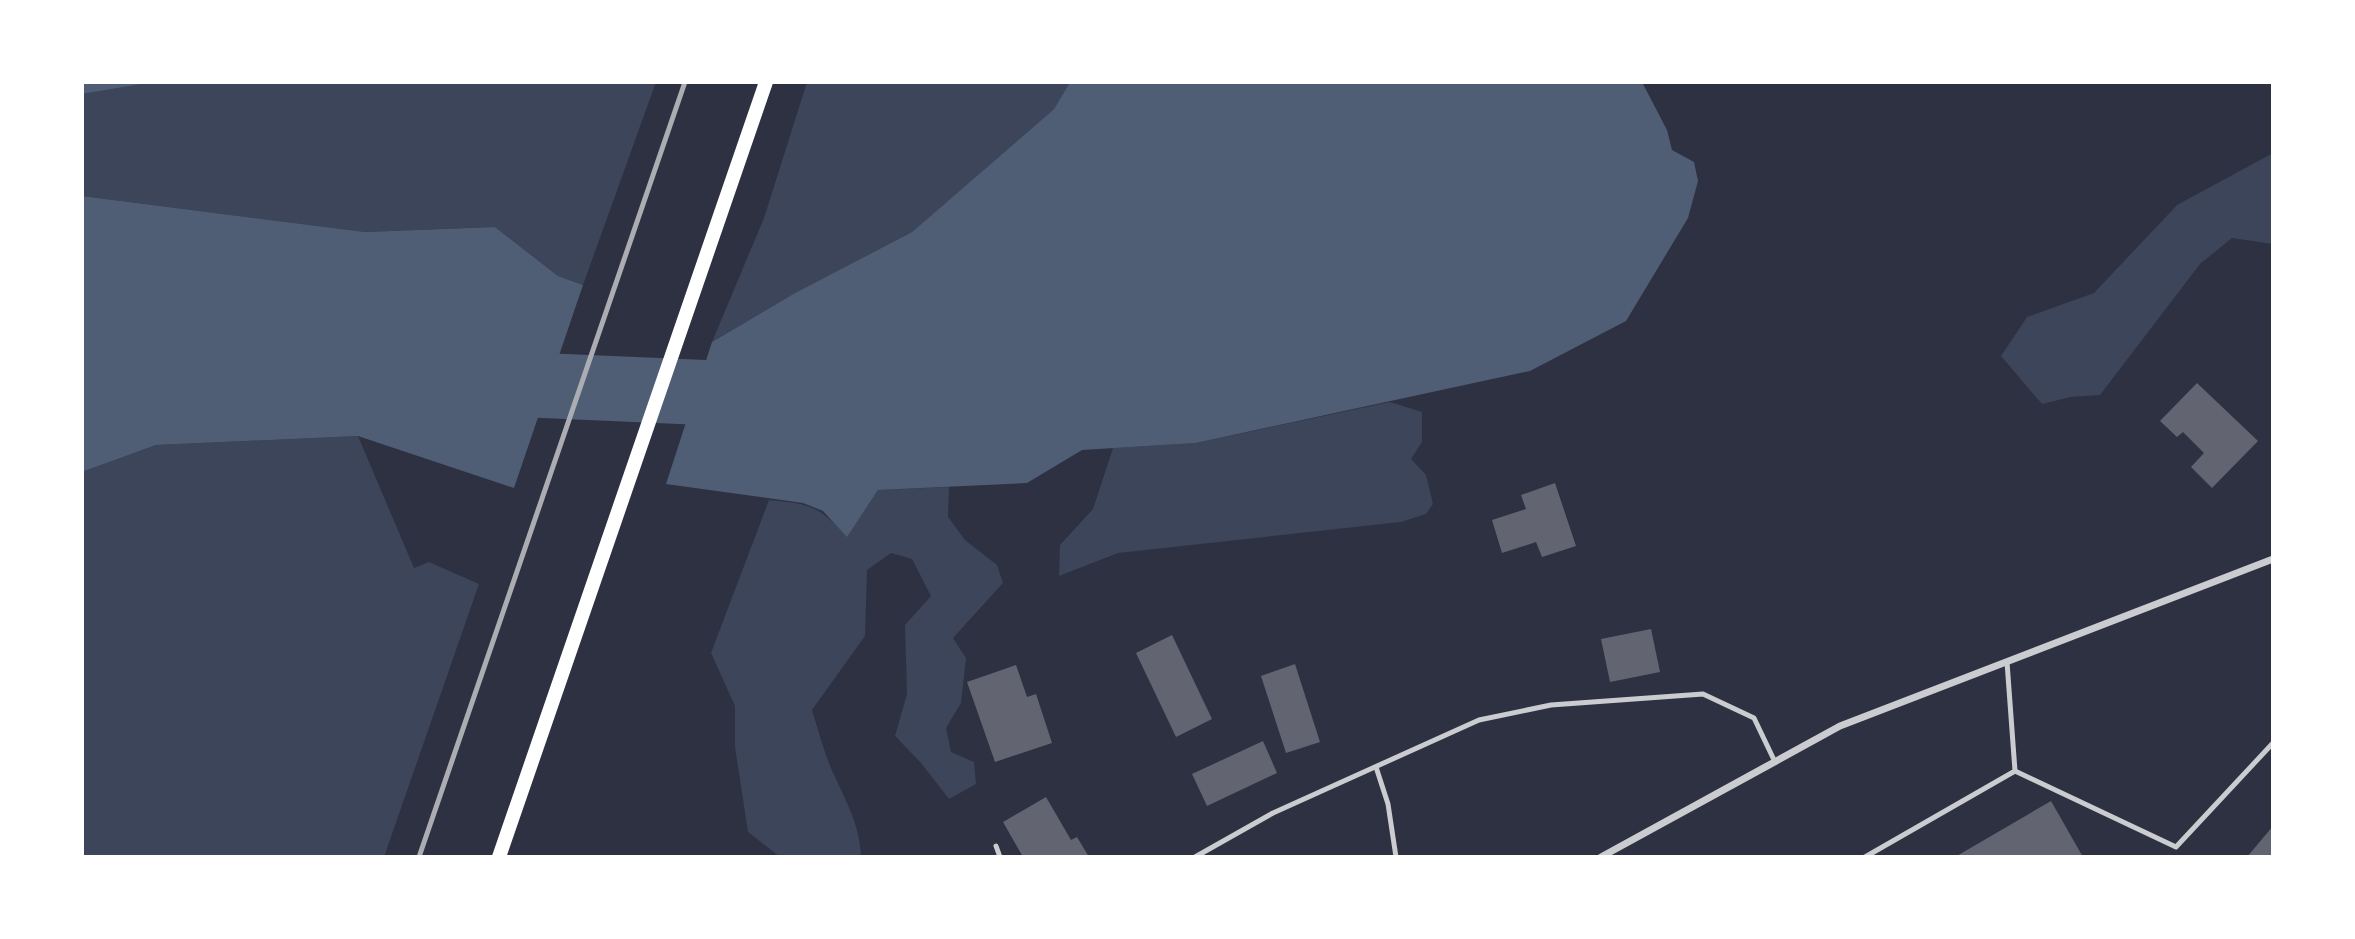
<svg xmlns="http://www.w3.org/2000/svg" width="2355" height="939" viewBox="0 0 2355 939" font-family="Arial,sans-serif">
<rect width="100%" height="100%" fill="#2d3142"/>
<!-- green -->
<g fill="#3c4559">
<path d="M154 82H656L583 285 558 276 495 227 365 232 82 196V94Z"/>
<path d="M807 82H1070L1054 109 912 232 795 293 712 342 764 218Z"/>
<path d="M2273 153V244L2232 238 2200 264 2100 395 2071 397 2042 404 2001 356 2027 317 2094 293 2177 205Z"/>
<path d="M1390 402 1422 412V442L1411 459 1426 475 1433 504 1426 514 1401 522 1118 553 1059 576 1060 545 1093 509 1113 448 1196 443Z"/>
<path d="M358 436 414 568 429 562 479 584 384 857H82V472L156 445Z"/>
<path d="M949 487 948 517 965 540 997 565 1003 583 953 638 966 658 961 703 946 728 951 752 974 762 976 784 949 799 921 763 895 736 907 694 905 625 931 596 912 559 891 553 867 570 865 636 812 710C818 729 823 749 831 768 844 798 860 823 861 857H780L748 832 735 747V706L711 653 769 500C812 504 818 506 847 536L878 490Z"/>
</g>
<!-- water -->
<g fill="#4f5d75">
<path d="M82 82H154L82 94Z"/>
<path d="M1070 82H1642L1667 130 1672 150 1694 162 1698 181 1688 218 1626 321 1530 371 1196 443 1082 450 1027 483 878 490 847 537 823 511 803 503 666 484 712 342 795 293 912 232 1054 109Z"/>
<path d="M82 196 365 232 495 227 558 276 583 285 514 488 358 436 156 445 82 472Z"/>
</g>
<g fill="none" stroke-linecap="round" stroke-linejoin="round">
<!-- river -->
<path stroke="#4f5d75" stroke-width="65" d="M460 382 785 396"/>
</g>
<!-- building -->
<g fill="#626471">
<path d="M2197 383 2258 441 2212 488 2191 467 2204 453 2183 432 2177 437 2160 421Z"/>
<path d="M1555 483 1576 546 1542 557 1536 542 1502 553 1492 520 1526 509 1521 495Z"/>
<path d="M1651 629 1660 672 1610 682 1601 639Z"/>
<path d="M1172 635 1212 719 1176 737 1136 653Z"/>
<path d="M1295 664 1320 742 1286 753 1261 676Z"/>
<path d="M1016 665 1027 697 1036 694 1052 743 995 762 967 682Z"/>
<path d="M1263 741 1277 773 1207 806 1192 774Z"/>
<path d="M1046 797 1071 840 1077 837 1089 857H1023L1003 822Z"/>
<path d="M2051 801 2083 857H1955Z"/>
<path d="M2273 826V857H2247Z"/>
</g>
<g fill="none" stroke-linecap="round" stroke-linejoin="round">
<!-- service -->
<g stroke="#caccd0" stroke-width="5">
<path d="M1376 767 1388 804 1396 857"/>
<path d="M2015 771 2176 847 2273 743"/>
<path d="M996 846 1000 857"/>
<path d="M1195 857 1273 813 1479 720 1551 705 1703 694 1754 718 1775 762"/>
<path d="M1865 857 2015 771 2007 662"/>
</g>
<!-- minor -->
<path stroke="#caccd0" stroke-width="7" d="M1601 857 1840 726 2273 559"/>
<!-- secondary -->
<path stroke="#fff" stroke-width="14" d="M499 857 766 82"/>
<!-- rail -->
<path stroke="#abadb3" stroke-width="5" d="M419 857 685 82"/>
</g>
<!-- border -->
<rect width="2355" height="939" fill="none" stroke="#ffffff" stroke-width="168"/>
</svg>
